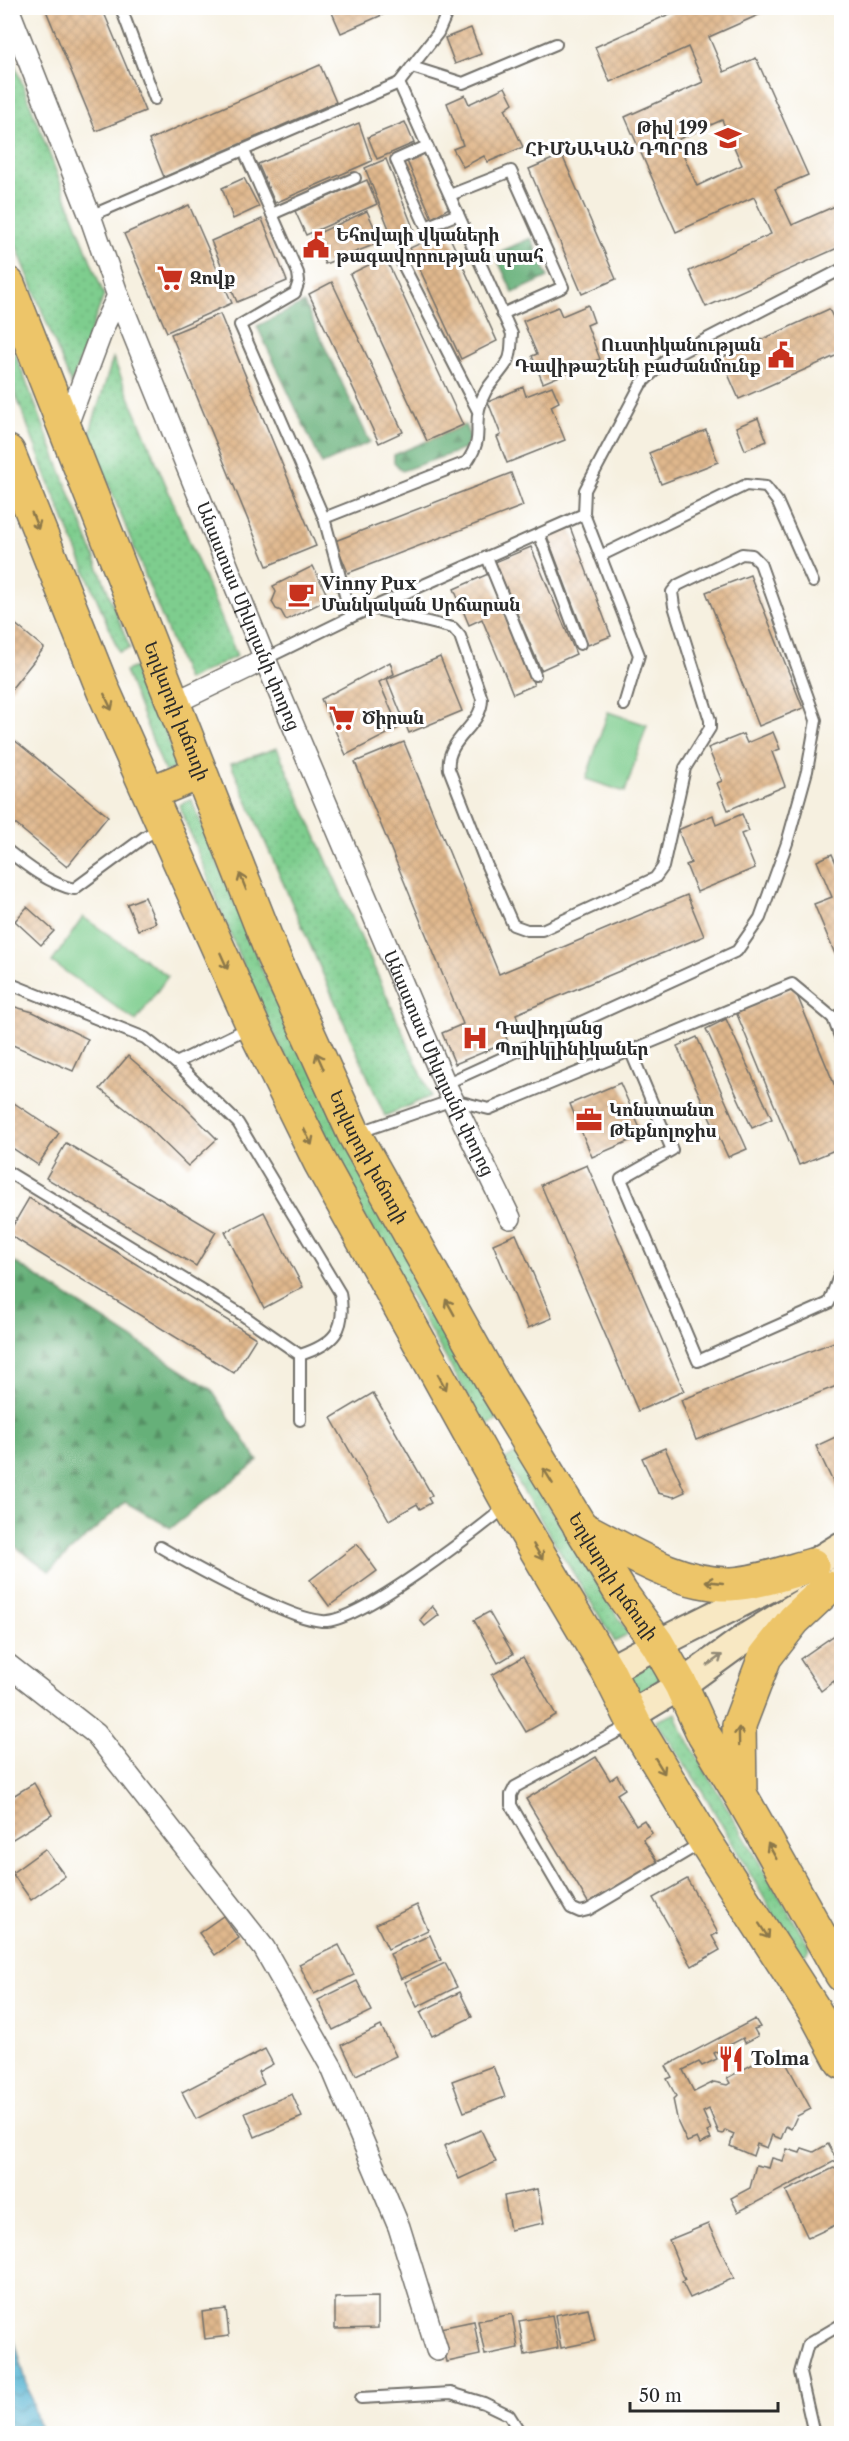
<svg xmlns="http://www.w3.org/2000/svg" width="849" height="2441" viewBox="0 0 849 2441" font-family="'Libre Caslon Text','Noto Serif Armenian',serif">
<defs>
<pattern id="grass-dots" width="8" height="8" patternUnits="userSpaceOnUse" patternTransform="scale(1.5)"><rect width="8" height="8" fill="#7ecd8e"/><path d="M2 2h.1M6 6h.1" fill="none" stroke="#6db07b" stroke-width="1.8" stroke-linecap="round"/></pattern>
<pattern id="forest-firs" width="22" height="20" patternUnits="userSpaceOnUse" patternTransform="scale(1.5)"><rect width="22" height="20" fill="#66b079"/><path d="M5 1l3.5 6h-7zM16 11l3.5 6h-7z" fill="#548f63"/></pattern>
<pattern id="water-waves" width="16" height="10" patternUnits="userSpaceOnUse" patternTransform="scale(1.5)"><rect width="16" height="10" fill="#53b2d1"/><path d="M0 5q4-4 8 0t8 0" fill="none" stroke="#4591aa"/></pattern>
<pattern id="building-cross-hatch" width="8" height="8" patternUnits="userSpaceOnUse" patternTransform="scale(1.5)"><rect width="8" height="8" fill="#e0b88d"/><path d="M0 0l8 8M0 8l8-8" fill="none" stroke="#c09e7a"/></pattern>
</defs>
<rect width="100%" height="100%" fill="#fff"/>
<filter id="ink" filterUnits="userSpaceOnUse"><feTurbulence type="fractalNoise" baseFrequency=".0167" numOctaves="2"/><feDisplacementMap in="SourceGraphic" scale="12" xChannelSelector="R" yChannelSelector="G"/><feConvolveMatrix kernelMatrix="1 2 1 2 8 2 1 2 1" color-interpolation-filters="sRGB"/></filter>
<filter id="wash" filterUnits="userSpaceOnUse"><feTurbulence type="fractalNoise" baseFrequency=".008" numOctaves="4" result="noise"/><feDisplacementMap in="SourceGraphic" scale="24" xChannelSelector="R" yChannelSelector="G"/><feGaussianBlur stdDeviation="1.35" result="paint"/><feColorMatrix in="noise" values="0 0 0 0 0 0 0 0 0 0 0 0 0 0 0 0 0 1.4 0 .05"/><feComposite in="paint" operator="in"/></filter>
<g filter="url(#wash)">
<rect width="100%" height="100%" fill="#f6f0e0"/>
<!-- grass -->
<g fill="url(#grass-dots)" stroke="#547c5c" stroke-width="1.5">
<path d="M8 47 104 295 71 384 8 225Z"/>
<path d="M8 335 130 648 119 652 51 488 8 374Z"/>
<path d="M113 358 237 656 187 680 89 435Z"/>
<path d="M139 666 179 767 165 772 125 671Z"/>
<path d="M277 748 431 1096 385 1116 231 764Z"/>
<path d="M191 799 267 981 499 1420 485 1426 339 1173 246 973 179 805Z"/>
<path d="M518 1453 561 1526 629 1634 615 1642 504 1459Z"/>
<path d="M651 1661 665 1680 644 1700 629 1689V1671Z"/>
<path d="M676 1713 682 1730 712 1782 810 1948 803 1956 797 1955 700 1787 656 1721Z"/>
</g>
<!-- forest -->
<g fill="url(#forest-firs)" stroke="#486e52" stroke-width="1.5">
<path d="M531 238 548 277 513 293 495 254Z"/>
<path d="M304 303 370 442 322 464 257 326Z"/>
<path d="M465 425 470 437 465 449 402 471 394 462V455Z"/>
<path d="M8 1258 211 1389 258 1461 171 1528 125 1502 49 1571 8 1541Z"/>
</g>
<!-- pitch -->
<g fill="#7ecd8e" stroke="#547c5c" stroke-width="1.5">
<path d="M608 712 647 725 625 792 586 779Z"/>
<path d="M83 917 168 976 136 1021 52 962Z"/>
</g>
<!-- water -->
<path fill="url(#water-waves)" stroke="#3f6e7e" stroke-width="1.5" d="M8 2318 41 2433H8Z"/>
<g id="blocks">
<!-- building -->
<g fill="url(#building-cross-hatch)" fill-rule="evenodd">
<path d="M45 8H102L145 111 96 131Z"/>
<path d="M330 8H398L341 33Z"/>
<path d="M683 8H774L709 37 724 72 756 58 808 175 775 189 792 225 842 203V246L706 307 689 271 771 234 754 197 676 232 625 117 703 82 688 47 610 82 595 47ZM722 120 742 165 697 186 677 140Z"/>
<path d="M471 28 481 54 455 64 445 38Z"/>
<path d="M320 65 336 102 164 177 149 140Z"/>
<path d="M505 87 513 103 505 109 523 147 488 162 484 156 463 167 453 149 463 145 447 103 465 95 469 104Z"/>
<path d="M405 122 414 143 377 159 368 137Z"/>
<path d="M359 123 372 161 275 203 258 164Z"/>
<path d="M424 153 449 208 432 218 407 161Z"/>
<path d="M562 155 616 279 582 294 529 169Z"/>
<path d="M386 159 414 230 393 239 365 168Z"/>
<path d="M244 178 259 207 233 219 222 188Z"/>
<path d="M367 180 377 204 306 235 295 211Z"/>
<path d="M189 205 232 303 167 332 124 234Z"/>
<path d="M367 211 381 242 325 264 312 236Z"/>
<path d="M262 219 287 281 237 302 211 241Z"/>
<path d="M447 231 497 341 461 359 410 248Z"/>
<path d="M385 257 463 425 427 441 350 274Z"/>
<path d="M332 282 403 432 379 443 309 294Z"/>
<path d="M588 305 594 322 587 325 600 359 543 383 532 356 537 354 523 321 558 307 562 316Z"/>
<path d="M829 309 842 336V353L739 399 721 358Z"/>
<path d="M220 314 316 546 267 566 171 334Z"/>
<path d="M552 386 559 402 551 406 565 440 507 463 497 437 501 435 488 402 523 387 526 396Z"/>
<path d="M758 418 767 441 745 450 736 427Z"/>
<path d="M706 430 718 462 661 484 649 453Z"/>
<path d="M511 473 523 506 348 573 335 541Z"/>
<path d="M570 527 611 636 588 645 547 536Z"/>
<path d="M531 547 576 654 541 670 495 562Z"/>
<path d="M313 566 329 599 286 620 281 611 276 609 272 602 276 592 273 586Z"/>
<path d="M488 574 534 685 513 694 482 619 469 625 454 589Z"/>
<path d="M750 575 803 708 759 726 706 592Z"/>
<path d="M8 618 44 648 8 693Z"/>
<path d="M440 657 462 711 409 733 387 679Z"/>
<path d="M390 662 394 674 379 682 399 728 346 755 321 699Z"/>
<path d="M773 732 780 749 772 752 785 786 728 810 717 783 722 781 708 748 743 734 747 743Z"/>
<path d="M8 735 108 816 67 867 8 818Z"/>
<path d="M404 742 499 974 687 895 704 936 516 1014 518 1021 502 1027 508 1042 455 1064 442 1033 463 1024 355 762Z"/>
<path d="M742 814 749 831 741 834 755 868 697 892 686 865 691 863 678 830 713 815 716 825Z"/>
<path d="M832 854 842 877V951L835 954 814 904 832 897 817 861Z"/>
<path d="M145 897 156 923 138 930 127 904Z"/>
<path d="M27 907 54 931 41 945 15 921Z"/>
<path d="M794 988 842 1103V1147L799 1165 736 1012Z"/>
<path d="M8 1005 33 1012 88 1039 73 1071 8 1043Z"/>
<path d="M726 1019 772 1119 752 1128 706 1029Z"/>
<path d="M697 1037 747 1149 728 1157 677 1046Z"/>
<path d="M128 1056 174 1096 217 1139 188 1166 146 1125 100 1089Z"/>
<path d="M620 1083 643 1135 592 1157 570 1104Z"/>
<path d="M8 1099 59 1133 38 1165 8 1145Z"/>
<path d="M66 1143 216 1232 196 1266 46 1178Z"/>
<path d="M587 1165 684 1391 638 1411 541 1185Z"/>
<path d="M29 1198 256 1338 234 1373 8 1234Z"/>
<path d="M264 1212 303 1287 264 1308 225 1232Z"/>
<path d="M516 1234 552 1318 528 1328 493 1244Z"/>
<path d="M842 1339V1384L696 1440 681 1400Z"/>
<path d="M373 1393 432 1495 428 1498 431 1503 420 1509 417 1504 389 1520 331 1418Z"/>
<path d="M842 1434V1501L816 1446Z"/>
<path d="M665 1448 685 1492 674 1497 658 1493 642 1458Z"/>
<path d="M357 1544 377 1571 329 1606 310 1580Z"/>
<path d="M432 1606 439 1615 425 1626 420 1620Z"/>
<path d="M489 1612 513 1654 498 1663 474 1620Z"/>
<path d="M842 1630V1703H841L834 1681 821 1691 800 1659Z"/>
<path d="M523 1657 556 1715 526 1732 492 1675Z"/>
<path d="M596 1757 610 1780 617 1775 625 1789 617 1794 636 1825 644 1820 652 1833 643 1839 658 1863 589 1904 526 1799Z"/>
<path d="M34 1783 52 1815 8 1842V1799Z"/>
<path d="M45 1849 65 1876 31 1900 12 1873Z"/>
<path d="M687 1879 718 1933 712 1936 720 1950 692 1966 653 1898Z"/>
<path d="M417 1905 428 1930 388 1949 376 1924Z"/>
<path d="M223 1916 239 1938 215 1955 199 1933Z"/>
<path d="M430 1935 441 1960 401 1979 390 1954Z"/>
<path d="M339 1945 354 1975 314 1994 299 1964Z"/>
<path d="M445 1963 457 1987 417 2007 405 1982Z"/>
<path d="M357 1981 372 2011 333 2030 318 2000Z"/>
<path d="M460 1992 472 2017 432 2036 420 2012Z"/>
<path d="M755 2019 760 2027 754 2029 758 2036 745 2043 743 2038 714 2053 717 2059 702 2066 699 2062 683 2070 694 2092 714 2082 727 2085 730 2083 727 2078 779 2050 811 2109 797 2116 791 2129 786 2126 781 2139 772 2135 767 2148 757 2144 753 2156 730 2146 734 2134 725 2130 723 2134 719 2133 709 2109 703 2112 711 2130 707 2132 711 2139 700 2144 697 2138 687 2142 678 2123 673 2099 676 2096 667 2079 672 2077 666 2066Z"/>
<path d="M381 2026 396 2056 356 2075 342 2045Z"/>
<path d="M265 2049 273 2064 258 2072 264 2084 196 2119 182 2092Z"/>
<path d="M493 2066 505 2097 464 2112 452 2081Z"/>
<path d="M292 2094 302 2117 255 2137 245 2113Z"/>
<path d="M481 2130 496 2162 459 2179 444 2146Z"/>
<path d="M828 2144 837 2160 738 2212 731 2198 750 2188 756 2165 769 2168 772 2158 783 2161 787 2149 800 2153 802 2148 814 2152Z"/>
<path d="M842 2164V2222L808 2238 786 2191Z"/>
<path d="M537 2189 544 2223 510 2230 504 2196Z"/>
<path d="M708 2224 734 2278 690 2298 682 2282 685 2280 669 2240Z"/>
<path d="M378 2297V2328L335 2329V2298Z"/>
<path d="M588 2308 595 2341 561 2348 555 2315Z"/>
<path d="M226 2309 229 2336 205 2339 202 2312Z"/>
<path d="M512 2314 518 2348 485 2355 478 2321Z"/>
<path d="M552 2315 558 2348 525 2355 519 2321Z"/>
<path d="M474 2321 480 2355 447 2362 440 2328Z"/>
</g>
</g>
</g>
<g filter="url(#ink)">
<use href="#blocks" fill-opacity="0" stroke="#72706a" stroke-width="1.5"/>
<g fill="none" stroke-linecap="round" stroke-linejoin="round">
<!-- service casing -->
<g stroke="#72706a" stroke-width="14">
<g id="service">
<path d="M121 8 155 99"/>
<path d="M412 67 463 83 556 44"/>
<path d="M399 83 438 33 449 8"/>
<path d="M427 146 396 160 426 227 458 214"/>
<path d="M244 151 298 273 299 281 295 293 240 325 324 518 351 617"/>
<path d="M450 195 511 171 563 287 502 314"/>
<path d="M272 214 355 178"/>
<path d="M90 216 399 83 512 334C511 342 512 355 508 361 497 379 484 386 479 409 474 433 484 436 467 462L324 518"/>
<path d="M399 257 478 411"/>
<path d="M584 514 639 655 624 705"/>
<path d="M539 534 580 644"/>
<path d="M600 556 746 485 766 487 777 501 813 582"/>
<path d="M487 557 535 675"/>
<path d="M371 608 453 628 460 636 482 699C482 727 445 739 449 769L487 866 513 925 527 930H542L655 878 663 867 685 768 710 728V720L674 606 672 592 678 585 742 554 752 555 760 563 816 720 807 771 787 843 760 918 737 951 445 1084"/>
<path d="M265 659 351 617 584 514 585 490 641 384 666 360 842 269"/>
<path d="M8 851C27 866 50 884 74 889L146 836 160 829"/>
<path d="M8 983 145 1038 176 1063 250 1027"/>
<path d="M842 1014 833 1018 842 1042"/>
<path d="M631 1052 672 1150 621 1179 698 1361 829 1303 842 1268"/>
<path d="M357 1133 453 1100 489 1109 792 984 833 1018"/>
<path d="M8 1172 238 1312 300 1355C334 1344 347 1330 340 1293L238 1123 176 1063"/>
<path d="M300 1420V1355"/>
<path d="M160 1547C196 1568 231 1587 270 1604 286 1611 304 1619 322 1621 357 1625 476 1531 507 1506"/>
<path d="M632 1724 515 1787 511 1795V1805L571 1908 580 1912 588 1910 703 1842"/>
<path d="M361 2398 451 2393 484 2403 509 2415 521 2434"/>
<path d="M814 2434 800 2373 808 2344 842 2324"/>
</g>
</g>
<!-- minor casing -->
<g stroke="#72706a" stroke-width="24">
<g id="minor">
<path id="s1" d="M8 8 90 216 118 296 265 659 445 1084 510 1218"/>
<path d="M65 430 104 325 118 296"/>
<path d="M172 704 265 659"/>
<path d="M8 1665 96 1734 264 1948 332 2068 399 2227 437 2350"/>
</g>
</g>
<!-- secondary casing -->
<g stroke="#72706a" stroke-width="32">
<g id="secondary">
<path d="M608 1671C685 1627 767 1594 842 1546"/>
<path d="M631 1715 681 1685 744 1639 842 1579"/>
</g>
</g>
<!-- primary casing -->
<g stroke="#72706a" stroke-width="36">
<g id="primary">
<path id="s2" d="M8 284 273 956 354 1134 497 1390 621 1593 657 1643 681 1685 704 1735 740 1794 842 1975"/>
<path d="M8 452 104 692 253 1026 320 1162 509 1504 608 1671 634 1723 705 1841 814 2010 842 2062"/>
<path d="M150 793 199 773"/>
<path d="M580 1527C626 1550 676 1585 731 1584 756 1583 787 1572 812 1565"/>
<path d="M740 1793 739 1725 765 1657 794 1620 828 1588"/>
</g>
</g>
<!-- service -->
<use href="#service" stroke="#fff" stroke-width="10"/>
<!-- minor -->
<use href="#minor" stroke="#fff" stroke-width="21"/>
<!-- secondary -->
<use href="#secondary" stroke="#f8e8c3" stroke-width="28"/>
<!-- primary -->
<use href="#primary" stroke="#edc569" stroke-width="33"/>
</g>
<!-- one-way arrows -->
<defs><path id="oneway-shaft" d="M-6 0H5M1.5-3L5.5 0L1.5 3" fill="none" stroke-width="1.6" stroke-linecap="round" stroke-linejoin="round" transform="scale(1.5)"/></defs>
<g stroke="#8c784a">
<use href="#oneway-shaft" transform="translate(35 521) rotate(68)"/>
<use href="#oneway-shaft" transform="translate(108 702) rotate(65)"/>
<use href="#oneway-shaft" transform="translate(243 882) rotate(-112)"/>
<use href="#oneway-shaft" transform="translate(224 961) rotate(66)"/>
<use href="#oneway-shaft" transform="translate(320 1061) rotate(-114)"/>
<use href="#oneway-shaft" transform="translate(308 1137) rotate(64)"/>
<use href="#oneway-shaft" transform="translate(450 1307) rotate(-119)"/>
<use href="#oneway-shaft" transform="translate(442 1382) rotate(61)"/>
<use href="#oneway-shaft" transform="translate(548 1476) rotate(-121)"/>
<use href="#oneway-shaft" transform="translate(538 1552) rotate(59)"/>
<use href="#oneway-shaft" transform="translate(714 1582) rotate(-174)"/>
<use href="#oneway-shaft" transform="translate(739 1736) rotate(-91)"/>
<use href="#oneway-shaft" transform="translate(660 1766) rotate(59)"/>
<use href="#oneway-shaft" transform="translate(772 1851) rotate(-119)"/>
<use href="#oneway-shaft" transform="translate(764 1931) rotate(57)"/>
</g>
<use stroke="#928a77" href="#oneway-shaft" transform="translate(715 1660) rotate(-36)"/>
</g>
<!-- icons -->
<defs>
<g id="school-bare" transform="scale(2.07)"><path d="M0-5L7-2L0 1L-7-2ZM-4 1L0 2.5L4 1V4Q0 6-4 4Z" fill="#c8321e" stroke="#fff" stroke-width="2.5" paint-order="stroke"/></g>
<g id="civic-bare" transform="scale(2.07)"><path d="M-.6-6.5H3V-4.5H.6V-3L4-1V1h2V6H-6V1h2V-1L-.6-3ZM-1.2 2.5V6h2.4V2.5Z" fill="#c8321e" stroke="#fff" stroke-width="2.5" paint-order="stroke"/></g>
<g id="supermarket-bare" transform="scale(2.07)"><path d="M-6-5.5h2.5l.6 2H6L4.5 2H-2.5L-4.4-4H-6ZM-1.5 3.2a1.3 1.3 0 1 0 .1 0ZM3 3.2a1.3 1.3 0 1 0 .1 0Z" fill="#c8321e" stroke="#fff" stroke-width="2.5" paint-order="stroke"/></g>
<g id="cafe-bare" transform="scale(2.07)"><path d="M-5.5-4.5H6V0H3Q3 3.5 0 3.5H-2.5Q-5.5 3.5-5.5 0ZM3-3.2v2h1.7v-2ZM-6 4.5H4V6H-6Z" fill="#c8321e" stroke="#fff" stroke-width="2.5" paint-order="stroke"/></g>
<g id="hospital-bare" transform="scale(2.07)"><path d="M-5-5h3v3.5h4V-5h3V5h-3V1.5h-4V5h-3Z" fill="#c8321e" stroke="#fff" stroke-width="2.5" paint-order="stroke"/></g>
<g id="office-bare" transform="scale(2.07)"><path d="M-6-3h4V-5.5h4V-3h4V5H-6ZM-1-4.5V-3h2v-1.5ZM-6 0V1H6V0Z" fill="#c8321e" stroke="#fff" stroke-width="2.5" paint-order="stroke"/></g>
<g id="restaurant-bare" transform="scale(2.07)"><path d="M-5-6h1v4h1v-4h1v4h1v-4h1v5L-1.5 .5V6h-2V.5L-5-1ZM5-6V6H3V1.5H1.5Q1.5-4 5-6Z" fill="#c8321e" stroke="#fff" stroke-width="2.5" paint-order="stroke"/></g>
</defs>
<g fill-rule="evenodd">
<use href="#school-bare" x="728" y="138"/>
<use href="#civic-bare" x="316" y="245"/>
<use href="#supermarket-bare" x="170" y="278"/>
<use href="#civic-bare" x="781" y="355"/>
<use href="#cafe-bare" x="301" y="594"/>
<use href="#supermarket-bare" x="342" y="718"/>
<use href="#hospital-bare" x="475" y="1038"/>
<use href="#office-bare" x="589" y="1120"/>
<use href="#restaurant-bare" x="731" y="2059"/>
</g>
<g text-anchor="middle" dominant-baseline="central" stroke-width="6" stroke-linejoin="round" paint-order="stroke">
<!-- poi labels -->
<g font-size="18" font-weight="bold" fill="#2b2b2b" stroke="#fff" text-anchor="start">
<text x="708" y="128" text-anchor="end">Թիվ 199<tspan x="708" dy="21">ՀԻՄՆԱԿԱՆ ԴՊՐՈՑ</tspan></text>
<text x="336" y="235">Եհովայի վկաների<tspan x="336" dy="21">թագավորության սրահ</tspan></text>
<text x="190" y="278">Զովք</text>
<text x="761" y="345" text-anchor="end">Ուստիկանության<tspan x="761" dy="21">Դավիթաշենի բաժանմունք</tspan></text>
<text x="321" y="584">Vinny Pux<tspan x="321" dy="21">Մանկական Սրճարան</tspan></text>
<text x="362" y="718">Ծիրան</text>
<text x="495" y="1028">Դավիդյանց<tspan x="495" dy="21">Պոլիկլինիկաներ</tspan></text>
<text x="609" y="1110">Կոնստանտ<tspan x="609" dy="21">Թեքնոլոջիս</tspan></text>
<text x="751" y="2059">Tolma</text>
</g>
<!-- street labels -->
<g font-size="18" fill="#2b2b2b" stroke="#fff">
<text stroke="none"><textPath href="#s1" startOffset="654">Անաստաս Միկոյանի փողոց</textPath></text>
<text stroke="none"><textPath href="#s2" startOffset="459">Եղվարդի խճուղի</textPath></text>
<text stroke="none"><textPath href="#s1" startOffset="1140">Անաստաս Միկոյանի փողոց</textPath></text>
<text stroke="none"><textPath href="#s2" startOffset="945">Եղվարդի խճուղի</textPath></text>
<text stroke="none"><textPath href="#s2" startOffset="1431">Եղվարդի խճուղի</textPath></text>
</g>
</g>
<!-- margin -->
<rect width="849" height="2441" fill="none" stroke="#fff" stroke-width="30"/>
<!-- scale -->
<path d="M630 2402v9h148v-9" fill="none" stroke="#2b2b2b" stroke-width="3"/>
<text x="639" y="2402" font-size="18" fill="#2b2b2b" stroke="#ffffff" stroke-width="4.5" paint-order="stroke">50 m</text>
</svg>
